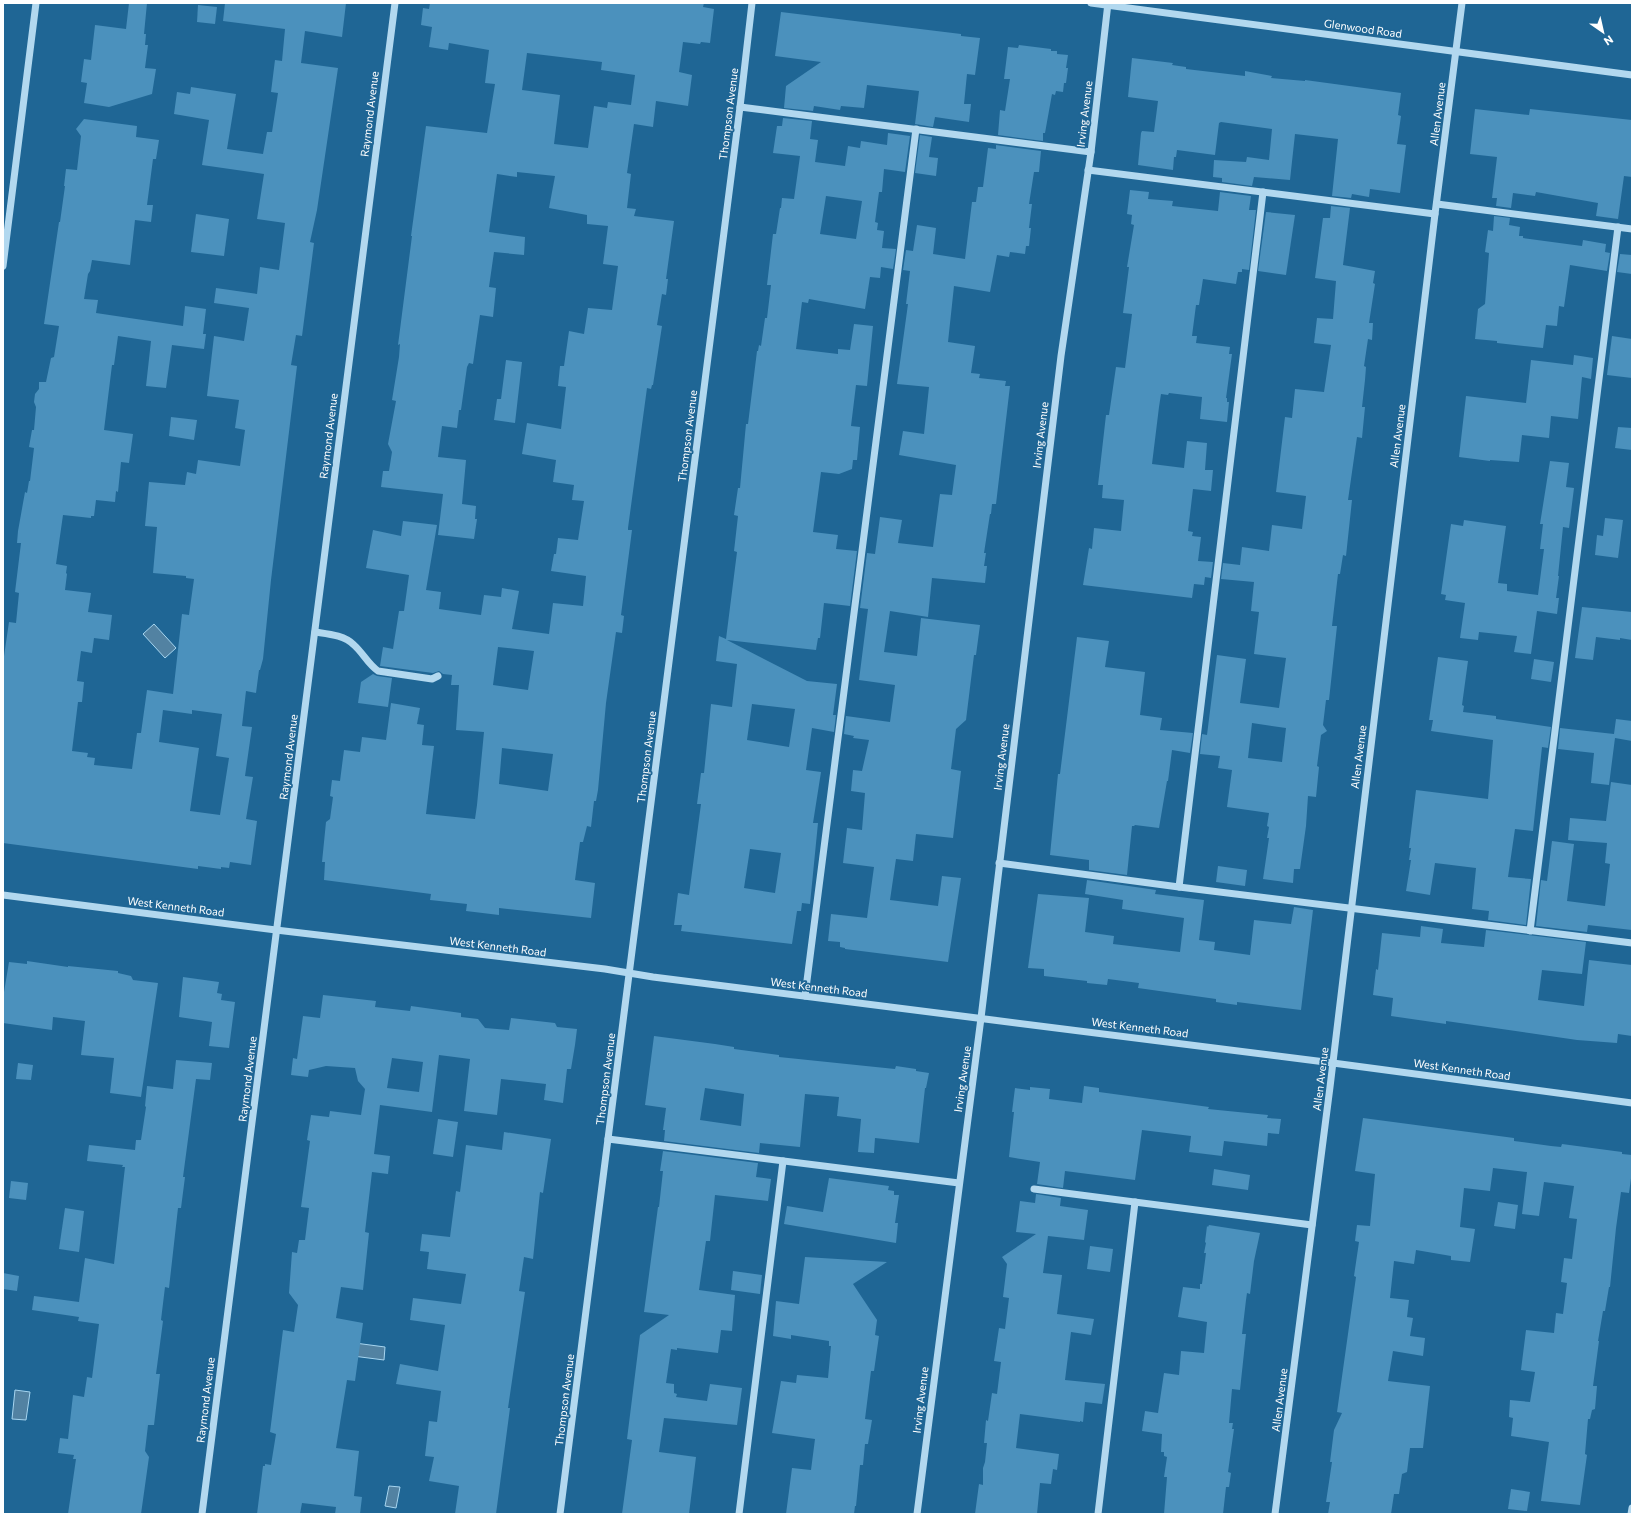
<svg xmlns="http://www.w3.org/2000/svg" width="1635" height="1517" viewBox="0 0 1635 1517" font-family="Commissioner,sans-serif">
<rect width="100%" height="100%" fill="#1f6695"/>
<!-- water -->
<g fill="#5282a2" stroke="#a6d5f0">
<path d="M154 624 176 648 165 658 143 634Z"/>
<path d="M355 1343 385 1347 384 1360 353 1356Z"/>
<path d="M15 1390 30 1392 26 1420 12 1419Z"/>
<path d="M389 1486 400 1487 396 1508 385 1506Z"/>
</g>
<!-- building -->
<g fill="#4b91bd" fill-rule="evenodd">
<path d="M129 3H147L144 34H146L145 45H148L145 68 156 69 152 94 109 107 84 103 87 83 81 82 84 59 91 60 95 25 126 29Z"/>
<path d="M225 3H346L342 37 305 31 301 63 338 68 317 210 310 242 314 243 302 336 296 335 291 365 297 366 271 580 263 659 260 670H259L256 693 246 691 242 726 252 727 245 776 253 777 246 819 257 821 251 865 230 862 229 868 221 867V869L198 866V869L3 843V663L9 622 16 623 19 593 15 592 21 543H17L18 531 25 492 27 493 29 481H30L34 448 29 447 32 430H34L36 407 34 402 35 394 39 389V382H46L51 358 54 357 59 326 44 324 59 222H60L65 186H64L66 169 77 170 81 136 76 129 84 119 137 126 136 137 159 140 156 159H153L147 205H153L151 222 135 220 130 265 92 260 90 271 88 274 84 299 98 300 96 313 183 326 185 306 206 309 203 334H206L204 349 172 345 166 388 146 386 151 341 118 336 114 365H112L104 430 133 434 129 463 121 462 118 492 116 491 115 502 96 500 94 516H91V518L63 515 56 564 67 566 66 573 67 574 65 590 91 593 88 612 112 615 109 640 94 638 92 653 81 651 77 681 84 682 82 702H78L72 751 88 753 87 757 95 758 94 765 132 769 137 733H141L147 690 173 694 182 614 189 615 194 579 186 578V576L153 573 157 527 145 526 149 482 185 485 187 472 196 474 198 460 240 466 245 430 235 428 239 400 207 396 214 336 244 341 249 308 214 303 216 288 257 294 260 267 279 270 285 223 257 219 264 174 202 165 209 120 174 114 177 92 190 94 191 87 236 94 227 149 263 154 267 132H272L278 93 271 92 275 60 282 61 285 29 223 21ZM163 710 192 714V710L222 714 216 756 229 758 220 815 190 811 199 748 159 742Z"/>
<path d="M430 3H704L703 7 714 9 710 43 701 42 700 44 683 42 679 72 692 75 688 106 656 101 653 127 634 124 627 173 631 174 627 208 636 209 634 216 674 221 666 279H668L666 295 662 294 657 325 662 326 653 385H652L651 389 647 388 628 528V530H632L621 615 624 616 622 633 616 632 606 703 598 790 596 801H594L591 827 587 826 583 842H580L575 880 595 883 591 918 499 908V915L466 911 467 904 430 900 431 894 324 880 325 862H322L326 822 330 819 333 797 330 796 332 780 340 781 344 750 360 752 362 737 386 740 391 703 420 708 417 724 424 725 422 745 434 746 426 814 475 819 477 805 484 732 456 730 459 685H451L452 675 443 674 439 671 433 673 380 666 383 647 393 649 399 611H404L409 575 366 568 373 530 401 536 403 521 437 525 426 590 441 592 439 609 481 615 484 595 501 597 502 588 519 591 512 629 549 634 553 603 583 606 586 576 551 571 554 554H556L558 538 578 540 584 501 572 500 574 485 553 482 556 460 522 454 527 423 561 429 566 387 558 386 560 366H564L569 331 584 334 588 308 612 310 618 266 603 264 608 226 587 224V215L549 208 555 176 517 172V177L497 174 489 232 525 237 524 255 494 252 489 287 496 288 493 317 480 315 473 364 469 363 467 367 461 410H459L457 428 442 426 438 457 466 460 462 504 476 506 475 519H477L474 539 438 535 443 494 381 487 383 471H389L392 452 388 444 396 401 392 400 399 357 400 344 398 345 412 236H411L426 126 487 133 495 84 485 83 489 50 449 43 448 50 429 47 432 27 421 25 423 8 429 9ZM527 53 602 62 601 70 635 75 631 105 608 102 607 108 594 106 588 148 554 144 560 95 522 90ZM498 647 534 651 528 690 493 685ZM502 748 553 754 548 791 499 784Z"/>
<path d="M198 5 217 7 215 24 197 22Z"/>
<path d="M781 12 961 34V36L980 38 975 75 967 74 964 104H971L969 122 935 117 933 127 915 124 919 91 867 85 864 108 841 106 840 110 814 106 813 111 784 108 786 86 821 62 775 56Z"/>
<path d="M1019 45 1051 49V51H1057V54L1068 55 1066 68H1068L1066 83H1064L1063 92 1056 91 1055 95 1052 94 1045 133H1043V141L998 135 1000 110 1005 111 1010 79H1004L1008 47 1018 48Z"/>
<path d="M1132 58 1173 63 1172 65 1186 67V69L1245 76V71L1272 76 1271 78 1305 81V80L1401 93 1398 115 1401 116 1397 144 1406 145 1400 193 1370 189 1369 197 1352 194 1351 198 1332 196 1338 139 1295 134 1290 180 1254 177 1252 186 1222 182V178L1213 177 1214 160 1246 162 1247 157 1269 160 1272 129 1221 122 1219 123 1215 155 1177 150 1176 157H1174L1173 170 1138 165 1141 133 1142 131 1154 132 1158 101 1128 97Z"/>
<path d="M1475 109 1529 115 1530 109 1632 120V177L1624 176 1618 219 1596 216 1598 203 1536 192 1535 196 1513 193 1511 208 1496 206 1497 198H1492L1497 157 1470 154Z"/>
<path d="M783 118 812 121 810 139 818 140 815 162 845 166 848 146 860 148 861 141 887 145 888 133 910 136 905 172 884 169 882 192H879L875 222 878 223 877 230 884 231 882 248 896 249 893 269 881 267 880 278 870 277 865 309 809 299 808 303 802 302 796 349 838 354V349L850 350 854 324 873 326 867 386 856 385 851 426 860 427 857 460H853L852 469 839 474 821 472 813 532 838 535 836 549 857 551 850 606 824 603 820 638H818L816 650 727 640 807 681 837 684 833 715H836L834 732 812 728 806 770 821 772 813 823H818L810 904 802 903 801 911H797L792 944 681 931 682 925H674L678 893 689 895 701 804H697L701 773H704L711 704 732 707 737 664 716 661 719 636 726 639 737 552 734 551 738 516 734 515 738 488H740L746 424H748L757 351H758L759 345 761 346 765 318H767L771 285H767L773 234H776L780 208H781L782 198 794 199 800 156 773 153 777 126H782ZM826 196 862 201 856 239 820 234ZM752 704 795 709 789 747 747 740ZM750 849 781 853 775 893 744 888Z"/>
<path d="M920 135 932 137 929 157 938 158 936 176 915 173Z"/>
<path d="M996 145 1041 151 1039 172H1034L1029 204H1032L1029 228H1031L1029 246H1026L1025 254 1010 252 1009 257 997 255 990 292 954 286 948 342 975 346 971 373 980 374 979 378 1006 381 1005 386H1010L996 504H992L991 514H990L984 553H986L984 566H987L985 583 932 578 928 617 890 611 884 652 917 656 921 618 980 625 976 655H974L966 720 956 729 951 769 961 771 953 838 916 834 913 861 896 859 890 900 938 906 942 876 961 878 948 962 845 949V948L840 947V942L828 941 831 914 867 918 874 867 843 863 847 828 862 830 865 793 851 791 853 770 862 771 869 740 853 738 854 736 844 734 846 716 890 722 895 685 859 680 868 609 860 608 867 553 875 554 880 517 902 520 898 543 933 547 940 494 952 495 956 465 899 455 903 431 924 434 929 387 897 384 908 304H906L910 271 903 270 906 250 913 251 917 225 936 228 933 254 965 259 972 202H976L978 187H983L988 148 996 149Z"/>
<path d="M1130 190 1149 192 1148 199 1173 201 1172 206 1218 211 1220 192 1251 196 1249 210H1256L1249 270 1242 269V272H1238L1236 284 1203 279 1199 305H1196L1192 336H1197L1196 343 1230 347 1229 354H1232L1226 398H1227V402H1229L1227 422 1200 419 1202 397 1169 393 1168 395 1161 394 1159 407 1152 464 1184 468 1187 441 1207 443 1205 470H1213L1211 491 1193 489 1188 531 1193 532 1192 536 1201 537 1198 561 1213 562 1211 578 1205 577 1204 585 1194 584 1192 598 1083 585 1089 548 1092 549 1094 528 1121 531 1124 500 1102 498 1103 485H1098L1106 415H1109L1116 367 1125 368 1132 314 1123 313 1129 267H1127L1134 225 1131 224 1132 215 1127 214Z"/>
<path d="M1331 206 1350 208 1343 265 1375 271 1373 283 1375 284 1369 323H1373L1372 340 1368 339 1364 366 1366 367 1365 380 1362 407H1365L1362 438 1357 437 1348 500H1352L1346 556 1343 555 1340 574H1338L1332 626H1337L1329 700H1326L1323 725 1327 731 1321 735 1317 766 1319 767 1316 797 1308 796 1306 826 1300 869H1294L1293 883 1263 879 1269 838H1267L1269 827 1267 826 1269 813 1227 807 1232 770 1218 768 1220 756 1200 754 1202 734 1207 735 1217 655 1246 659 1240 703 1279 708 1286 658 1254 654 1259 612 1251 611 1254 582 1221 579 1223 563 1240 565 1242 547 1269 551 1272 525 1302 529 1306 496 1276 492 1285 417 1292 418 1295 389 1324 392 1331 345 1314 343 1317 318 1333 319 1336 281 1315 278 1323 218H1330ZM1252 723 1286 728 1282 762 1248 758Z"/>
<path d="M1266 212 1295 215 1286 275 1258 271Z"/>
<path d="M196 214 229 219 224 256 191 252Z"/>
<path d="M1494 216 1510 218 1509 225 1520 227 1519 236H1523V238L1582 246 1583 240 1606 244 1605 252 1610 253 1607 271 1570 265 1564 307 1559 306 1557 326 1546 325 1543 348 1497 343V341L1475 339 1478 309 1485 304 1489 253 1485 252 1488 230 1493 231Z"/>
<path d="M1620 254 1632 255V274L1617 272Z"/>
<path d="M1612 336 1632 339V378L1607 375Z"/>
<path d="M1574 355 1593 358 1591 379 1582 377 1578 419 1551 416 1549 438 1522 435 1519 462 1490 460V461L1459 457 1466 396 1526 403 1531 360 1573 365Z"/>
<path d="M506 360 522 362 515 423 494 420 497 399H501Z"/>
<path d="M171 417 197 420 194 440 169 436Z"/>
<path d="M1618 427 1632 428V450L1615 448Z"/>
<path d="M1550 461 1569 463 1566 487 1574 488 1569 528 1563 527 1558 576H1559L1556 598H1559L1557 614 1537 611 1531 654 1514 652 1517 636 1479 632 1478 640 1460 638 1465 603 1445 600 1446 595 1441 594 1451 524 1463 526 1464 520 1506 526 1498 583 1507 584V591L1538 595 1544 549H1540L1543 524H1540Z"/>
<path d="M1605 518 1623 520 1618 558 1595 555 1597 535 1603 536Z"/>
<path d="M1582 607 1632 612V640L1620 638V640L1596 637 1593 660 1575 658Z"/>
<path d="M1077 637 1109 641 1105 667 1145 672 1140 715 1162 718 1160 730 1193 733 1190 753 1172 750 1168 781H1167L1159 828 1135 825 1134 826H1132L1127 875 1089 870V860L1050 855 1058 774H1060Z"/>
<path d="M1438 657 1468 661 1462 705 1464 706 1463 712 1496 716V719L1551 727 1548 748 1542 747 1533 831 1515 829 1508 877 1531 879 1526 925 1488 920 1489 911 1472 909 1476 868 1435 863 1430 895 1406 891 1411 860H1409L1411 848H1409L1416 790 1488 799 1493 740 1431 731 1433 720H1429Z"/>
<path d="M1534 659 1554 662 1551 682 1531 679Z"/>
<path d="M373 674 377 676 392 678 388 707 358 703 361 682Z"/>
<path d="M1616 719 1632 721V741L1615 738 1609 785 1591 783 1594 753 1558 749 1560 728 1614 734Z"/>
<path d="M1611 782 1632 785V930L1588 925 1587 932 1536 926 1541 880 1547 881 1552 841 1574 844 1567 901 1605 906 1610 864 1605 863 1607 843 1568 840 1570 818 1606 821Z"/>
<path d="M1218 866 1247 870 1245 886 1216 882Z"/>
<path d="M1087 880 1156 890 1155 894 1204 900 1199 940 1215 942 1214 950 1250 955 1254 920 1291 924 1294 907 1313 910 1301 1010 1237 1002V1005L1216 1002V999L1138 988 1139 983 1108 979 1107 985 1087 983V981L1044 976V969L1028 968 1038 894 1089 898 1085 932 1114 936 1113 944 1180 952 1184 918 1122 909 1123 900 1085 894Z"/>
<path d="M1421 926 1443 929 1441 943 1484 947 1486 930 1586 942 1582 974 1542 970 1538 1000 1584 1006 1589 960 1632 965V1036L1618 1034 1617 1043 1577 1040 1446 1021V1024L1391 1016 1393 998 1373 995 1376 969 1378 970 1382 933 1420 937Z"/>
<path d="M27 961 68 967V966L118 971V973L131 976 133 980 158 983 141 1097 110 1093 114 1058 81 1055 85 1021 53 1017 52 1030 3 1023V998L9 962 27 964Z"/>
<path d="M183 977 219 982 217 993 222 994 221 1000 235 1002 229 1048 209 1046 212 1022 179 1017Z"/>
<path d="M323 995 376 1001 375 1007 410 1011 411 1006 461 1013V1017L478 1019 485 1028 509 1030 511 1018 555 1023 557 1027 577 1029 575 1045 571 1069H567L563 1103 544 1100 546 1084 501 1079 497 1115 464 1111 470 1059 439 1055 432 1112 380 1105 374 1154 390 1156 388 1174 372 1172 365 1232 369 1233 363 1290 341 1287 336 1318 363 1323 355 1381 347 1380 336 1448 359 1451 354 1496 362 1497 360 1514H335L336 1507 302 1503 300 1514H257L263 1466H265V1464L271 1465 276 1434 270 1432 283 1330 294 1332 298 1305 289 1293 292 1252 297 1253 299 1240H305L309 1208 301 1207 310 1141 307 1140 311 1115 329 1117 330 1111 361 1115 365 1089 358 1081 355 1068 326 1066 309 1070 308 1077 291 1075 293 1058 297 1059 303 1016 320 1018ZM392 1058 423 1062 419 1092 387 1088Z"/>
<path d="M654 1036 715 1044 734 1047V1049L779 1055V1057L895 1069 896 1066 916 1069V1071L929 1073 926 1088H925L919 1143 875 1138 874 1153 858 1152 861 1119 837 1116 839 1097 805 1094 800 1147 760 1143 759 1153 664 1141 665 1130H663L666 1108 645 1105ZM705 1088 744 1094 741 1126 700 1120Z"/>
<path d="M176 1060 212 1063 210 1080 196 1079 183 1177H185L181 1208H178L169 1288 165 1287 161 1320 163 1321 156 1374H160L154 1425H148L145 1451 149 1457 141 1514H68L76 1459H73L74 1455 58 1453 60 1438 68 1439 73 1395 84 1397 87 1377 92 1378 99 1324 78 1321 79 1317 32 1310 34 1296 79 1302 85 1258 114 1264 125 1167H122L123 1165 87 1161 89 1145 135 1150 136 1140H141L146 1107 145 1106 147 1086 173 1089Z"/>
<path d="M18 1063 33 1065 31 1080 16 1079Z"/>
<path d="M1084 1086 1099 1088V1092L1209 1107 1208 1109 1268 1115 1267 1118 1281 1119 1279 1134 1268 1133 1267 1146 1224 1141 1222 1156 1189 1152 1191 1136 1142 1130 1135 1180 1065 1171 1063 1188 1037 1184 1040 1162 1009 1157 1014 1112H1012L1015 1088 1030 1090V1087L1050 1089 1049 1099 1082 1103Z"/>
<path d="M1363 1118 1514 1138V1141L1551 1146 1561 1147 1562 1144 1622 1152V1154L1632 1155V1171L1629 1193 1621 1192 1616 1228 1610 1287H1609L1605 1311H1603L1598 1341H1599L1593 1386H1597L1595 1409 1592 1410 1590 1419H1588L1585 1454 1587 1455 1580 1505 1541 1501 1549 1442 1511 1436 1513 1418 1509 1417 1510 1400 1530 1402 1535 1372 1521 1370 1526 1330 1554 1333 1556 1313 1563 1314 1567 1283 1561 1282 1564 1258 1572 1259 1577 1219 1569 1218 1574 1186 1544 1182 1539 1216 1522 1214 1527 1172 1493 1168 1490 1191 1464 1188 1460 1227 1475 1229 1470 1262 1451 1260V1256L1416 1250 1414 1264 1394 1261 1390 1298 1409 1300 1407 1317 1413 1318 1410 1336 1425 1338 1423 1356 1393 1351 1388 1381 1430 1386 1423 1448H1410L1407 1472 1402 1474 1399 1494H1394L1391 1514H1328L1330 1502H1326L1332 1462H1330L1334 1430 1342 1413 1337 1412 1356 1277 1354 1276 1359 1242 1355 1241 1357 1225 1370 1226 1375 1174 1355 1171Z"/>
<path d="M438 1119 458 1122 453 1157 433 1154Z"/>
<path d="M504 1132 551 1139 543 1193 540 1192 533 1259 524 1257 519 1291 525 1292 508 1408H510L496 1514H455L459 1486 429 1481 434 1457 425 1456 429 1421 437 1422 441 1391 396 1384 400 1364 438 1371 445 1325 410 1320 413 1298 461 1304 466 1274 427 1269 429 1252 420 1251 422 1234 450 1237 456 1191 460 1192 466 1145 502 1150Z"/>
<path d="M663 1151 758 1163 756 1177 771 1179 768 1201 715 1195 710 1241H706L699 1290 735 1295 732 1331 721 1330 718 1353 677 1348V1350L671 1349 666 1383 674 1384V1393L677 1394 676 1397 707 1401 710 1384 742 1388 737 1425 664 1418 659 1452 696 1457 689 1514H622L632 1440 627 1439 640 1335 669 1315 644 1312 658 1207H659L663 1171H660Z"/>
<path d="M1214 1169 1250 1175 1248 1190 1212 1185Z"/>
<path d="M829 1178 889 1186 888 1190 894 1191V1195H899L895 1223H898L896 1243 784 1224 787 1206 823 1212Z"/>
<path d="M11 1181 28 1183 26 1200 9 1198Z"/>
<path d="M1036 1194 1061 1198 1060 1206 1088 1210 1084 1240 1048 1236 1043 1273 1062 1275 1057 1314 1094 1319 1091 1335 1071 1332 1065 1380 1105 1384 1102 1404 1085 1402 1083 1422 1080 1421V1422L1020 1414 1016 1448 1059 1454 1057 1470 1053 1469 1051 1484 1040 1483 1037 1514H975L979 1484 983 1485V1468L985 1462 987 1443H984L986 1420 988 1421 992 1393 997 1394 1001 1362 994 1361 999 1328 1005 1329 1009 1298 1003 1297 1007 1264 1002 1257 1036 1234 1016 1232 1020 1201 1035 1203Z"/>
<path d="M1498 1202 1518 1205 1515 1229 1494 1226Z"/>
<path d="M65 1208 84 1211 79 1252 59 1249Z"/>
<path d="M1209 1225 1260 1233 1254 1261 1250 1294 1247 1293 1246 1300 1242 1334H1246L1240 1390 1232 1389 1229 1423H1233L1232 1429H1234L1228 1472 1231 1473 1229 1487H1226L1223 1514H1164L1167 1477H1164L1167 1457 1164 1456V1452H1161L1162 1434 1142 1431 1145 1411 1158 1413 1164 1373 1179 1375 1181 1351 1204 1353 1207 1322 1178 1317 1183 1287 1200 1289V1284H1202L1206 1253H1204L1206 1243 1205 1242 1207 1226 1208 1227Z"/>
<path d="M1090 1246 1113 1249 1110 1272 1087 1269Z"/>
<path d="M805 1257 887 1262 853 1284 877 1320 875 1335 879 1336 874 1371H871L865 1419 872 1420 868 1444H865L863 1465H860L856 1506H855L854 1514H786L792 1468 811 1470 815 1439 772 1433 781 1381 796 1383 797 1375 828 1378 831 1346H829V1341L791 1335V1339L773 1336 776 1301 799 1304Z"/>
<path d="M733 1271 762 1275 760 1294 731 1290Z"/>
<path d="M3 1273 19 1276 17 1291 3 1289Z"/>
<path d="M1511 1489 1530 1492 1527 1511 1508 1509Z"/>
</g>
<g fill="none" stroke-linecap="round" stroke-linejoin="round">
<!-- minor -->
<g stroke="#b2d8ef" stroke-width="7">
<path d="M1091 3 1632 75"/>
<path d="M740 107 1091 152"/>
<path d="M1088 170 1435 214"/>
<path d="M1437 204 1632 229"/>
<path d="M3 266 36 3"/>
<path d="M315 632C328 634 344 635 354 645 363 653 368 664 378 671L432 679 438 676"/>
<path d="M999 863 1179 887 1632 943"/>
<path d="M1179 887 1263 192"/>
<path d="M3 895 276 930 605 969 653 977 1333 1063 1632 1103"/>
<path d="M1530 931 1618 227"/>
<path d="M805 996 916 129"/>
<path d="M608 1139 959 1183"/>
<path d="M1034 1189 1312 1225"/>
<path d="M202 1514 395 3"/>
<path d="M560 1514 740 107 752 3"/>
<path d="M739 1514 783 1161"/>
<path d="M917 1514 981 1018 1061 356 1091 152 1108 3"/>
<path d="M1098 1514 1135 1202"/>
<path d="M1275 1514 1330 1087 1435 214 1462 3"/>
<path d="M1631 1514 1632 1508"/>
</g>
</g>
<g text-anchor="middle" dominant-baseline="central" stroke-width="3.5" stroke-linejoin="round" paint-order="stroke">
<!-- street labels -->
<g font-size="11" fill="#fff" stroke="#1f6695">
<text transform="translate(1363 28) rotate(8)">Glenwood Road</text>
<text transform="translate(369 114) rotate(-83)">Raymond Avenue</text>
<text transform="translate(728 114) rotate(-83)">Thompson Avenue</text>
<text transform="translate(1084 114) rotate(-83)">Irving Avenue</text>
<text transform="translate(1437 114) rotate(-83)">Allen Avenue</text>
<text transform="translate(1040 435) rotate(-83)">Irving Avenue</text>
<text transform="translate(328 436) rotate(-83)">Raymond Avenue</text>
<text transform="translate(687 436) rotate(-83)">Thompson Avenue</text>
<text transform="translate(1397 436) rotate(-83)">Allen Avenue</text>
<text transform="translate(288 757) rotate(-83)">Raymond Avenue</text>
<text transform="translate(646 757) rotate(-83)">Thompson Avenue</text>
<text transform="translate(1001 757) rotate(-83)">Irving Avenue</text>
<text transform="translate(1358 757) rotate(-83)">Allen Avenue</text>
<text transform="translate(176 906) rotate(7)">West Kenneth Road</text>
<text transform="translate(498 946) rotate(7)">West Kenneth Road</text>
<text transform="translate(819 987) rotate(7)">West Kenneth Road</text>
<text transform="translate(1140 1027) rotate(7)">West Kenneth Road</text>
<text transform="translate(1462 1069) rotate(8)">West Kenneth Road</text>
<text transform="translate(247 1079) rotate(-83)">Raymond Avenue</text>
<text transform="translate(605 1079) rotate(-83)">Thompson Avenue</text>
<text transform="translate(962 1079) rotate(-82)">Irving Avenue</text>
<text transform="translate(1320 1079) rotate(-83)">Allen Avenue</text>
<text transform="translate(205 1400) rotate(-83)">Raymond Avenue</text>
<text transform="translate(564 1400) rotate(-83)">Thompson Avenue</text>
<text transform="translate(920 1400) rotate(-83)">Irving Avenue</text>
<text transform="translate(1279 1400) rotate(-83)">Allen Avenue</text>
</g>
</g>
<!-- border -->
<rect width="1635" height="1517" fill="none" stroke="#ffffff" stroke-width="8"/>
<!-- north arrow -->
<g transform="translate(1603 32) rotate(146)" stroke="#1f6695" stroke-width="3" paint-order="stroke">
<path d="M0-3L7 15L0 10L-7 15Z" fill="#ffffff"/>
<text y="-6" font-size="11" font-weight="bold" text-anchor="middle" fill="#ffffff">N</text>
</g>
</svg>
